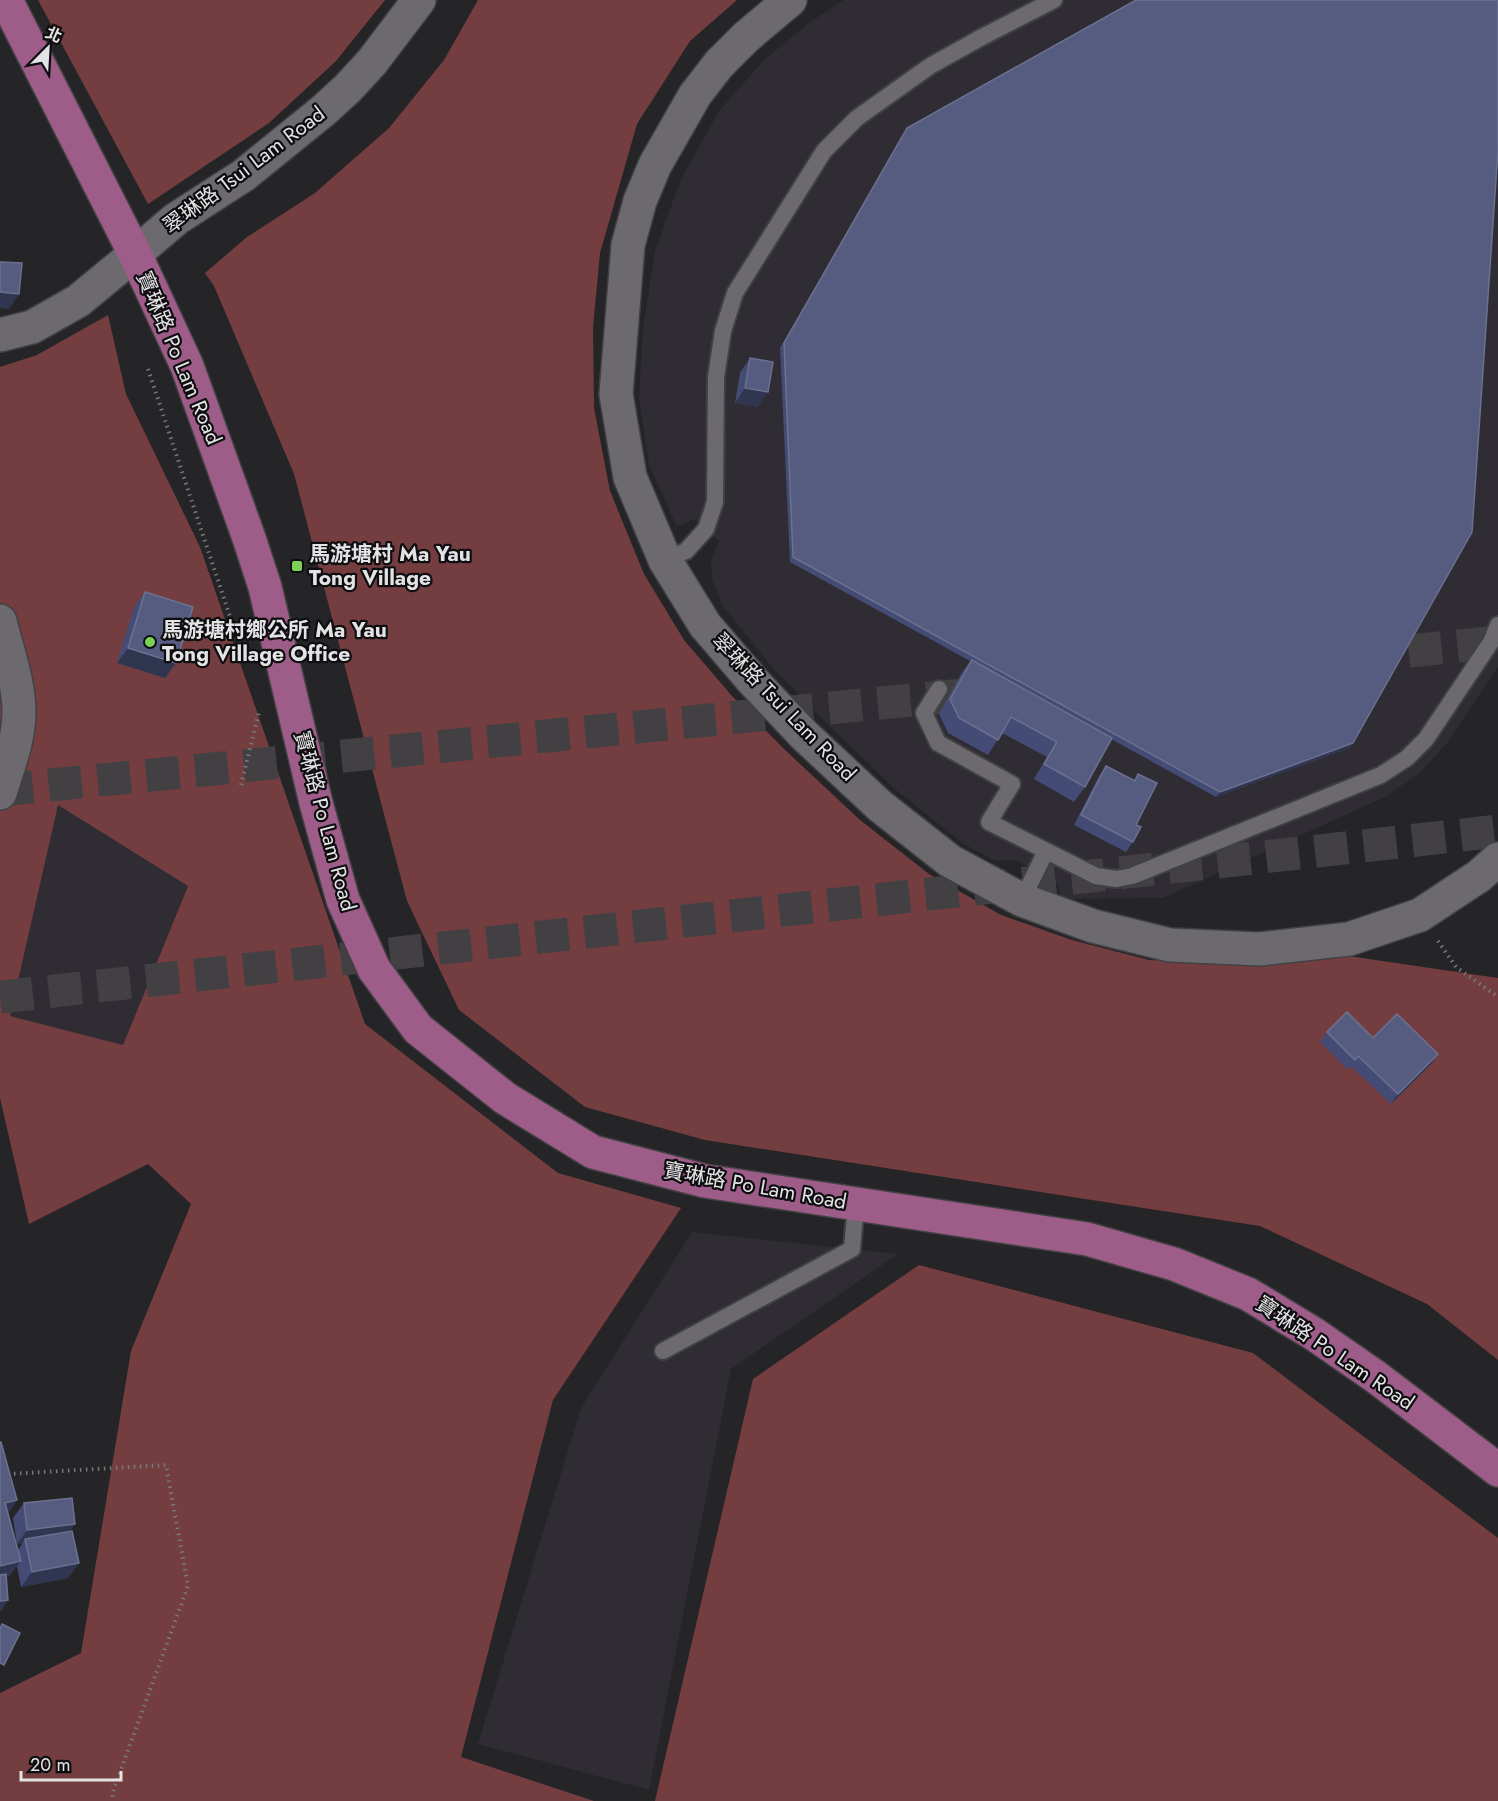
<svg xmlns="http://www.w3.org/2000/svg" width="1498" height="1801" viewBox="0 0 1498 1801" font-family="Jost,'Noto Sans TC',sans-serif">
<rect width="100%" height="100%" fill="#252427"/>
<!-- built -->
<g fill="#302c34">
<path d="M844 0H1498V667L1447 743 1420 773 1385 797 1163 898 1062 899 1057 883 1016 860 995 861 964 844 896 790 819 716 768 662 723 606 712 580 711 560 719 541 694 519 677 527 649 465 639 398 643 328 655 251 681 179 719 111 764 60 810 22Z"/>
<path d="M58 805 188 885 123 1045 9 1016Z"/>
<path d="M692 1232 898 1254 731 1369 649 1790 478 1744 581 1408Z"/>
</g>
<!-- forest -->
<g fill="#743e41" fill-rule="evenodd">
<path d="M38 0H385L336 61 269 123 148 204Z"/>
<path d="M478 0H737L690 41 637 124 600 253 593 327 594 408 610 491 644 574 684 640 732 696 783 748 860 820 929 874 1001 915 1072 940 1149 960 1238 963 1328 953 1498 978V1360L1427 1304 1260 1226 705 1140 585 1107 459 1010 407 901 294 474 214 286 205 273 247 237 315 193 389 128 444 60Z"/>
<path d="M108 315 126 394 200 547 365 1024 558 1173 681 1208 553 1400 461 1757 594 1801H0V1693L81 1653 131 1351 191 1204 148 1164 29 1224 0 1098V367L37 355ZM58 805 188 886 123 1045 10 1016Z"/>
<path d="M919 1265 1253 1353 1498 1538V1801H655L753 1379Z"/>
</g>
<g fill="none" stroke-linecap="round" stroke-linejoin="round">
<!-- trunk-tunnel -->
<g stroke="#424043" stroke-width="33" stroke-dasharray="33 16" stroke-linecap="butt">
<path d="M1360 656 1498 642"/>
<path d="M0 790 992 692"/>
<path d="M0 997 1498 831"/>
</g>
<!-- service casing -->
<g stroke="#414043" stroke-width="20">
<g id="service">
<path d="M665 560 686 551 706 529 715 502 716 377 723 331 735 293 824 151 857 118 930 66 982 37 1054 0"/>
<path d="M939 689 924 713 938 743 1012 784 989 822 1096 876 1116 879 1132 876 1381 775 1407 758 1426 739 1491 642 1498 625"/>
<path d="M1022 900 1046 851"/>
<path d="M663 1351 852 1249 856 1204"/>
</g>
</g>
<!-- minor casing -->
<g stroke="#414043" stroke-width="36">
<g id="minor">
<path d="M0 335 32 327 78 301 135 254"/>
<path d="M0 621C7 650 19 682 19 712 19 740 8 767 0 793"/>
</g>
</g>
<!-- tertiary casing -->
<g stroke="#414043" stroke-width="36">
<g id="tertiary">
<path d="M790 0 746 37 719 64 695 95 655 165 640 201 628 245 616 394 630 477 665 560 705 625 753 681 803 734 880 806 950 861 1022 900 1093 926 1170 945 1259 949 1349 939 1420 915 1479 876 1498 859"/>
<path d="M135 254 176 219 244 175 324 110 348 88 372 62 419 0"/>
</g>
</g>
<!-- primary casing -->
<g stroke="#414043" stroke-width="36">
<path id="primary" d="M6 0 135 254 187 366 249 538 265 587 316 803 343 900 374 969 418 1029 505 1098 593 1152 705 1181 1087 1239 1174 1264 1248 1294 1314 1334 1376 1377 1498 1470"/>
</g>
<!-- path -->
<g stroke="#79787b" stroke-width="4" stroke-dasharray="1.5 4.5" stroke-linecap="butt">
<path d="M148 369 245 662"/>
<path d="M241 785 259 712"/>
<path d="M1438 941 1456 967 1498 997"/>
<path d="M8 1474 166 1465 188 1586 112 1794 114 1801"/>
</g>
<!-- service -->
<use href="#service" stroke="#6c6a6e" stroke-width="16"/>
<!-- minor -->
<use href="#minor" stroke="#6c6a6e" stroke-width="33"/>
<!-- tertiary -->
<use href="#tertiary" stroke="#6c6a6e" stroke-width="33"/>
<!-- primary -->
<use href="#primary" stroke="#9e5c88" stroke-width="33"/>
</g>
<!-- wall -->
<g fill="#444b74">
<path d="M907 128 1353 743 1349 748 1216 797 1111 739 1085 787 1074 802 1034 779 1047 757 1002 733 988 755 948 733 939 714 961 674 970 661 790 562 780 348Z"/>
<path d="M750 358 758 407 735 403 740 373Z"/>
<path d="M145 592 176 663 165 678 117 663 134 607Z"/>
<path d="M1106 766 1134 780 1138 774 1136 825 1133 842 1126 852 1074 825 1099 776Z"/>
<path d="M1327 1032 1373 1038 1438 1054 1431 1064 1391 1104 1351 1066 1348 1070 1320 1042Z"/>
<path d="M0 1442 17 1500 8 1513 18 1550 22 1544H17L13 1518 24 1503 70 1531 79 1563 68 1578 21 1587 17 1566 10 1575 6 1576 8 1600 0 1612Z"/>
</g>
<!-- shaded-wall -->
<g fill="#303550">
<path d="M0 292 19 294 9 309 0 308Z"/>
<path d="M745 388 768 392 758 407 735 403Z"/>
<path d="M128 648 176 663 165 678 117 663Z"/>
<path d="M1353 743 1349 748 1216 797 1220 792Z"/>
<path d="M1438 1054 1431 1064 1391 1104 1398 1094Z"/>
<path d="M17 1500 7 1514 5 1503Z"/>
<path d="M75 1524 65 1539H25L22 1544H17L27 1530Z"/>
<path d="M21 1561 10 1575 0 1578V1566Z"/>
<path d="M79 1563 68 1578 21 1587 32 1572Z"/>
<path d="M8 1600 0 1612V1601Z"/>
</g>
<!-- building -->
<g fill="#555c80" stroke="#6b7190" stroke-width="1.5">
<path d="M1136 0H1498V150L1472 532 1353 743 1220 792 793 557 784 343 907 128Z"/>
<path d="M0 262 22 263 19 294 0 292Z"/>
<path d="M750 358 773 362 768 392 745 388Z"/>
<path d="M145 592 193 607 176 663 128 648Z"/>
<path d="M972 660 1112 738 1085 787 1044 764 1057 742 1011 717 998 740 959 718 950 699Z"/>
<path d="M1106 766 1135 781 1138 774 1157 783 1136 825 1141 827 1133 842 1081 815Z"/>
<path d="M1347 1012 1373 1038 1397 1014 1438 1054 1398 1094 1358 1056 1355 1060 1327 1032Z"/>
<path d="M0 1442H1L17 1500 5 1503 21 1561 0 1566Z"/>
<path d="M72 1498 75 1524 27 1530 24 1503Z"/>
<path d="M72 1531 79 1563 32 1572 25 1539Z"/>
<path d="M6 1574 8 1600 0 1601V1575Z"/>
<path d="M2 1624 20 1633 4 1665 0 1663V1629Z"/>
</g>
<!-- markers -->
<g fill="#7ad156" stroke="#0e0d0f" stroke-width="2">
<rect x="291" y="560" width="12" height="12" rx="3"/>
<circle cx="150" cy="642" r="6"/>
</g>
<g text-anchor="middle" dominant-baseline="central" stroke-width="4.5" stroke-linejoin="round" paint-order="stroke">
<!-- street labels -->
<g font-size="21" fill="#e3e2e4" stroke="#0e0d0f">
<text transform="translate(244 170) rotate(-37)">翠琳路 Tsui Lam Road</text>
<text transform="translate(179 358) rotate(67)">寶琳路 Po Lam Road</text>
<text transform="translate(784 707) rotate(46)">翠琳路 Tsui Lam Road</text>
<text transform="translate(325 821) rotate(75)">寶琳路 Po Lam Road</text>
<text transform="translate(755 1186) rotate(10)">寶琳路 Po Lam Road</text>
<text transform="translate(1335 1353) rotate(34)">寶琳路 Po Lam Road</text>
</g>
<!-- poi labels -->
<g font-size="21" font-weight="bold" fill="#e3e2e4" stroke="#0e0d0f" text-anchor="start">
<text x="309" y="554">馬游塘村 Ma Yau<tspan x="309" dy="24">Tong Village</tspan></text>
<text x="162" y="630">馬游塘村鄉公所 Ma Yau<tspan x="162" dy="24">Tong Village Office</tspan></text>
</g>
</g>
<!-- north arrow -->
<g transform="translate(48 48) rotate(24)" stroke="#0e0d0f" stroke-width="4.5" paint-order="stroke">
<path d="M0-4.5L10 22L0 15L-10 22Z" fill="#e3e2e4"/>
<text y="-9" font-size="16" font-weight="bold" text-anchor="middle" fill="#e3e2e4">北</text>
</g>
<!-- scale -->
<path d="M21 1771v9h100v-9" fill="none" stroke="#e3e2e4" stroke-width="3"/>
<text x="30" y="1771" font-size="18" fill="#e3e2e4" stroke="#0e0d0f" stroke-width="4.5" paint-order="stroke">20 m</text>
</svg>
